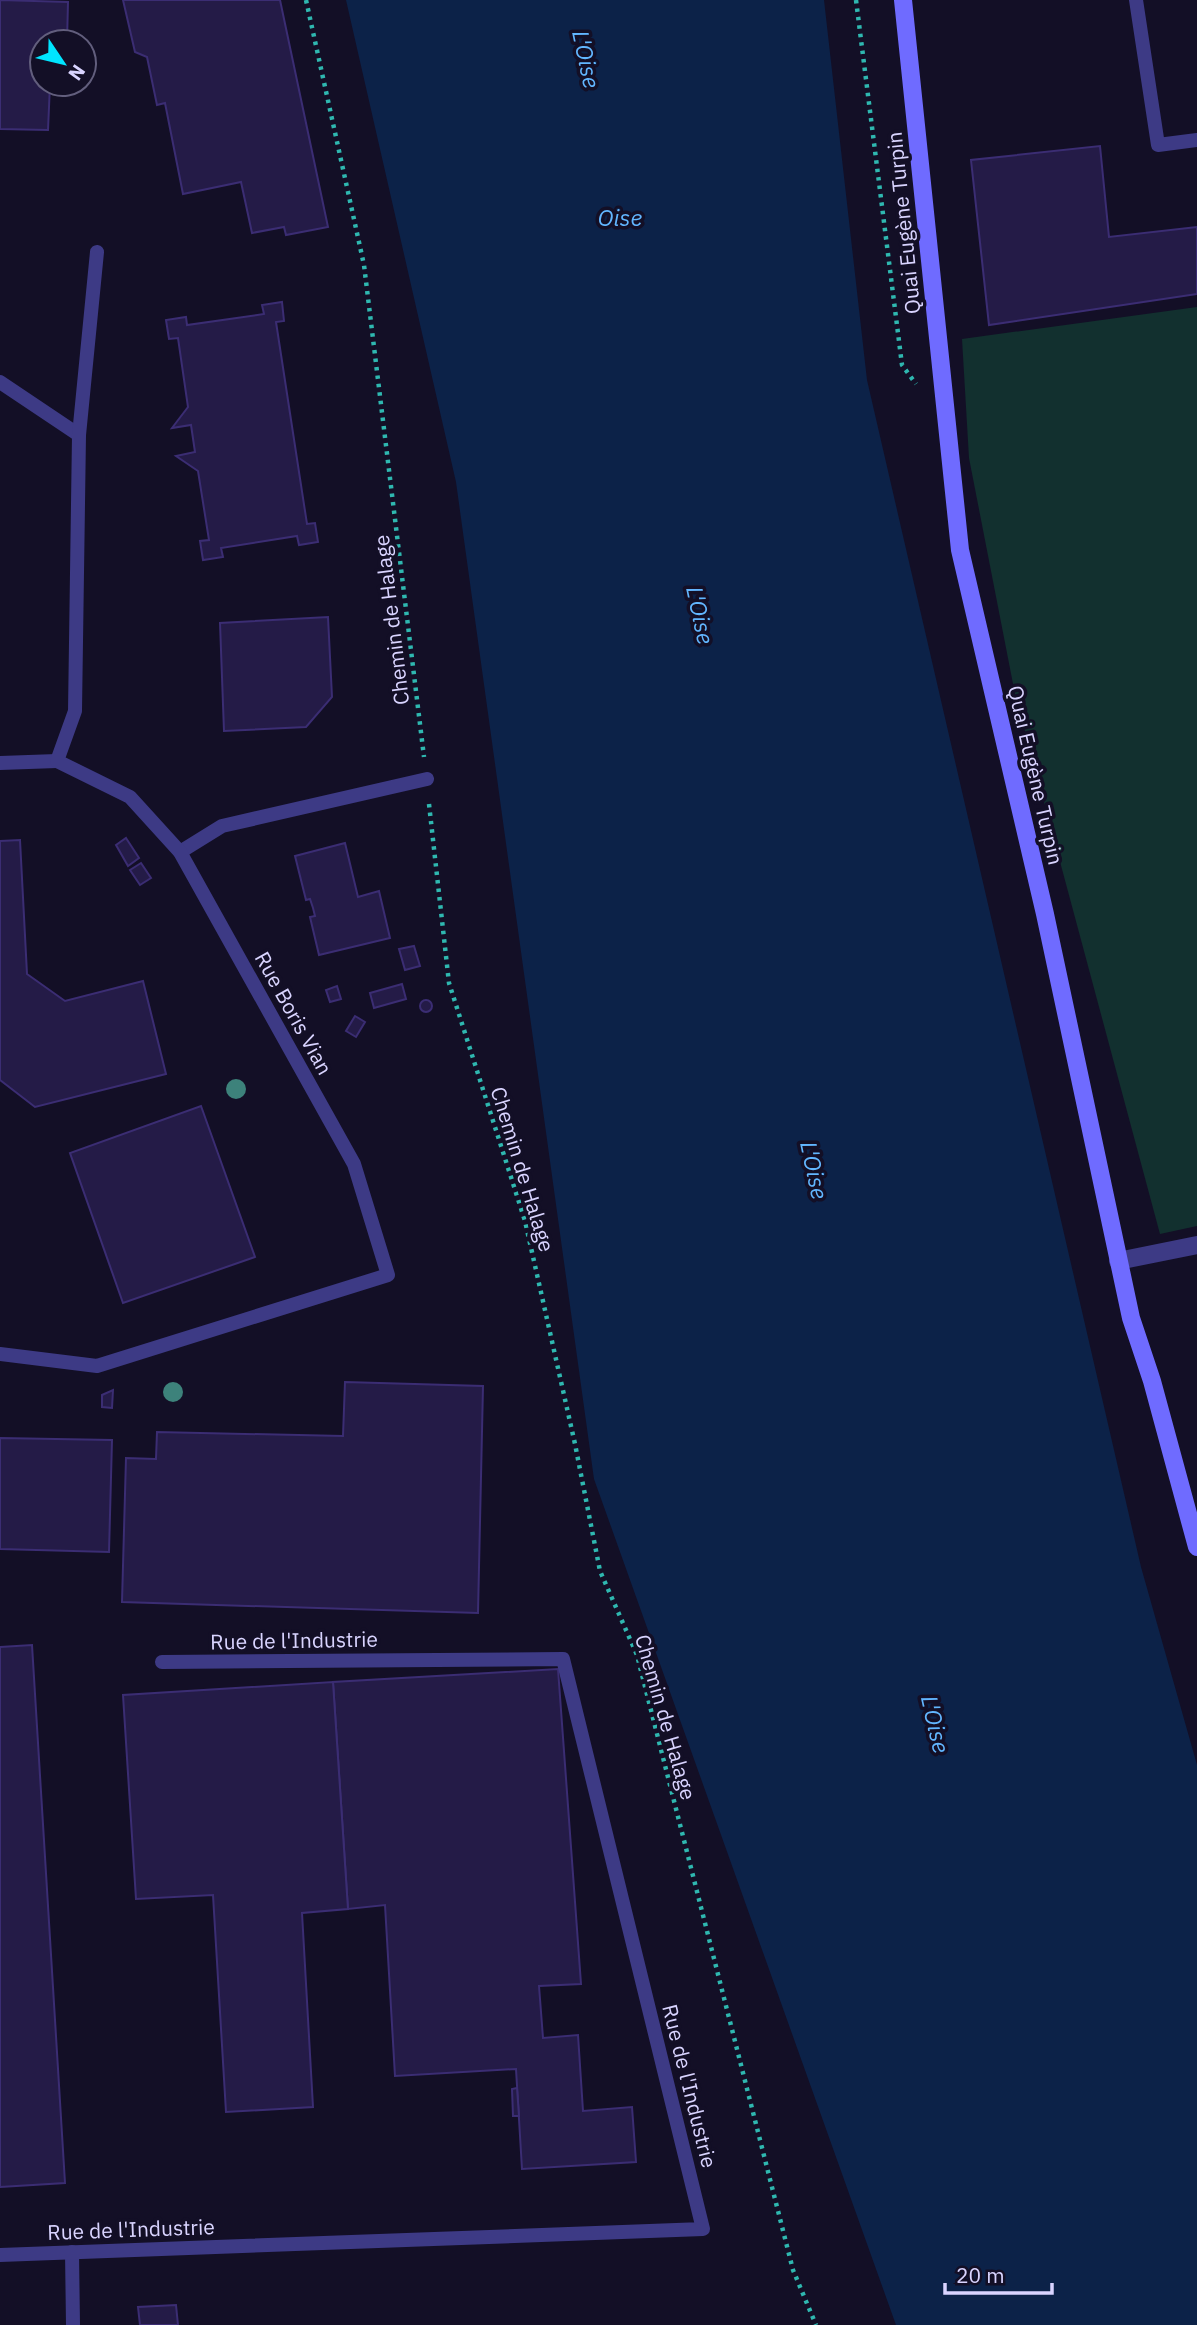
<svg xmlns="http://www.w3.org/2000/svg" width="1197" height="2325" viewBox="0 0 1197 2325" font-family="'IBM Plex Sans',sans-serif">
<rect width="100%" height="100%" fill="#130f26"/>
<!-- green -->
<path fill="#12302f" d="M1197 307V1226L1160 1234 1015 694 969 458 962 339Z"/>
<!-- water -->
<path fill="#0c2248" d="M346 0H824L867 380 1141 1567 1197 1765V2325H896L594 1479 456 482Z"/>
<!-- building -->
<g fill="#241b47" stroke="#3b2d73" stroke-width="2">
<path d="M0 0 68 2 67 42H42V84H50L48 130 0 129Z"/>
<path d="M123 0H280L328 227 286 235 284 227 252 233 241 182 183 194 165 103 157 105 147 57 135 52Z"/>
<path d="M1100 146 1109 237 1197 227V294L989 325 971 160Z"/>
<path d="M282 302 284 321 276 322 307 524 315 523 318 542 299 545 297 536 221 548 223 557 203 560 200 541 209 540 198 471 176 456 195 452 191 425 172 428 188 407 178 338 169 339 166 320 186 317 187 325 264 314 262 305Z"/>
<path d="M328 617 332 697 306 727 224 731 220 623Z"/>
<path d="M126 838 139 858 128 866 116 845Z"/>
<path d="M20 840 27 974 65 1001 143 981 166 1074 35 1107 0 1080V841Z"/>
<path d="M345 843 358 897 379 891 390 938 319 955 310 917 315 916 313 908 310 899 306 900 295 856Z"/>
<path d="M141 863 151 878 140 885 130 870Z"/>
<path d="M414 946 420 966 405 970 399 949Z"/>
<path d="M402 984 406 999 374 1008 370 993Z"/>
<path d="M337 986 341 999 330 1002 326 990Z"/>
<circle cx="426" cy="1006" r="6"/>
<path d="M355 1016 365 1022 356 1037 346 1031Z"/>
<path d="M201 1106 255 1257 123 1303 70 1153Z"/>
<path d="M345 1382 483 1386 478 1613 122 1602 126 1458 156 1459 157 1432 343 1436Z"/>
<path d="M113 1390 112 1408 102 1407V1395Z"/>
<path d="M0 1438 112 1440 109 1552 0 1549Z"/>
<path d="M32 1645 65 2183 0 2187V1647Z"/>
<path d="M558 1669 581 1984 539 1986 543 2038 578 2035 583 2111 632 2107 636 2162 522 2169 516 2069 395 2076 385 1905 348 1909 333 1682Z"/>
<path d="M333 1682 348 1909 302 1913 313 2107 226 2112 213 1895 136 1899 123 1695Z"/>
<path d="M517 2088 519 2116H513L512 2089Z"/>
<path d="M176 2305 178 2325H140L138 2307Z"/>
</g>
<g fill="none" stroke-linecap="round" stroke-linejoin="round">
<!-- path -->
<g stroke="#2fb8b0" stroke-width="4.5" stroke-dasharray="3.5 5" stroke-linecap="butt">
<path d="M306 0 364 265 424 757"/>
<path d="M856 0 902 365 916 384"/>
<path d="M429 804 449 983 525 1221 575 1444 600 1571 637 1655 793 2270 816 2325"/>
</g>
<!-- service -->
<g stroke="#3d3a85" stroke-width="14">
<path d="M1136 0 1158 145 1197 140"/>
<path d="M0 382 79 435"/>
<path d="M0 763 57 761"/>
<path d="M180 852 222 826 427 779"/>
<path d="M0 1354 97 1366 388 1275 354 1164 180 852 130 797 57 761 75 711 79 435 97 252"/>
<path d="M72 2252 73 2325"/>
<path d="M0 2255 703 2229 563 1659 162 1662"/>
</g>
<!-- minor -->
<path stroke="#3d3a85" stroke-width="18" d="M1118 1261 1197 1245"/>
<!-- secondary -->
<path stroke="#6f6bff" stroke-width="18" d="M903 0 960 550 1045 914 1131 1318 1152 1381 1197 1547"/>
</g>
<!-- trees -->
<g fill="#3d827b">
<circle cx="236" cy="1089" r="10"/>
<circle cx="173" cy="1392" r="10"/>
</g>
<g text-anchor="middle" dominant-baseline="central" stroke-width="7" stroke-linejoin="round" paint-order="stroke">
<!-- street labels -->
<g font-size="21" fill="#d9d4ff" stroke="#130f26">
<text transform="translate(903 223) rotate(-96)">Quai Eugène Turpin</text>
<text transform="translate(391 620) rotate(-97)">Chemin de Halage</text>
<text transform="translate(1036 775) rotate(77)">Quai Eugène Turpin</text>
<text transform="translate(294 1013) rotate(61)">Rue Boris Vian</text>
<text transform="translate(523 1169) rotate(73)">Chemin de Halage</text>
<text transform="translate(294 1640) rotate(-1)">Rue de l'Industrie</text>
<text transform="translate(666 1717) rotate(74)">Chemin de Halage</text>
<text transform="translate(690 2086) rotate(76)">Rue de l'Industrie</text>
<text transform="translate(131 2229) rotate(-2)">Rue de l'Industrie</text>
</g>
<!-- water labels -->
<g font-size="23" font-style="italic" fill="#62b6ff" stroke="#130f26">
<text transform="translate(587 59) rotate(78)">L'Oise</text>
<text x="620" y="217">Oise</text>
<text transform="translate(701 615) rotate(78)">L'Oise</text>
<text transform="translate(815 1170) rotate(78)">L'Oise</text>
<text transform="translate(936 1724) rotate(77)">L'Oise</text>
</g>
</g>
<!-- north arrow -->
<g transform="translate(63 63) rotate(125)"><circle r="33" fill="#130f26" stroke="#625e7d" stroke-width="2"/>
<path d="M0-5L12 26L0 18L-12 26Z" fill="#00e5ff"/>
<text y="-10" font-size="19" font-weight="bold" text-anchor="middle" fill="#d9d4ff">N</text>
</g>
<!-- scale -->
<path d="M945 2283v10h107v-10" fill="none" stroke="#d9d4ff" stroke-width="3.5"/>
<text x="956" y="2283" font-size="21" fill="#d9d4ff" stroke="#130f26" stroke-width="5" paint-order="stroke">20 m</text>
</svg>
